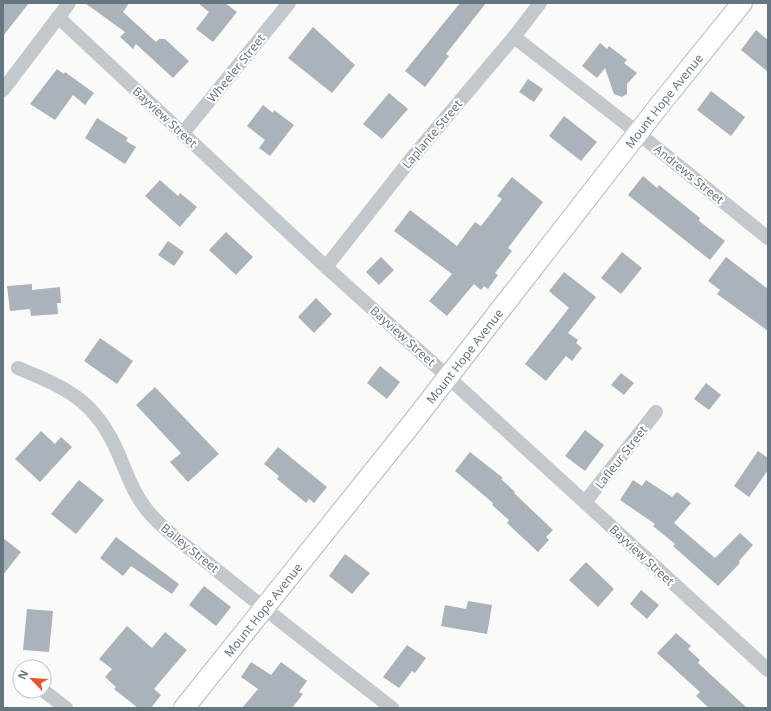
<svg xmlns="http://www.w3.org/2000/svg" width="771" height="711" viewBox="0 0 771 711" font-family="'Noto Sans',sans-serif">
<rect width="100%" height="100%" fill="#fafaf8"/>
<!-- building -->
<g fill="#aab3b9">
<path d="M3 3H29L3 36Z"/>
<path d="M85 3H129L123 12 156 42 159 39H165L189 61 173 78 136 44 133 49 120 37 125 32Z"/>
<path d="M198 3H225L237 12 213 42 196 29 209 12Z"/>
<path d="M460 3H486L446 54 449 56 425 87 405 71Z"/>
<path d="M313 27 355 65 332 93 288 58Z"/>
<path d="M756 30 768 40V72L741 50Z"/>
<path d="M600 43 607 49 609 46 627 60 624 63 637 73 627 84V94L622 97 614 94 605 68 597 78 582 66Z"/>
<path d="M57 69 64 74 65 72 94 93 85 105 73 95 55 120 30 104Z"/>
<path d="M528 79 543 89 534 102 519 92Z"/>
<path d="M711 91 745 117 731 136 697 110Z"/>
<path d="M389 93 408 109 382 139 363 124Z"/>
<path d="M263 105 273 113 274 110 294 125 270 156 259 148 265 140 247 126Z"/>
<path d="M564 116 597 142 581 161 549 136Z"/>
<path d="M97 118 128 138 126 141 136 147 125 164 85 138Z"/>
<path d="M643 176 657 188 659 185 700 218 699 221 725 241 710 260 628 195Z"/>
<path d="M512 177 543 202 508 248 512 251 495 273 498 275 488 289 484 286 481 290 474 284 447 316 429 301 452 274 394 231 410 210 457 246 475 222 481 226 502 199 497 196Z"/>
<path d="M160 180 178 196 180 193 197 207 180 227 145 196Z"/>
<path d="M226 232 253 257 236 275 209 250Z"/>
<path d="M168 241 184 252 174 266 158 255Z"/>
<path d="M622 252 642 268 621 294 601 278Z"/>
<path d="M381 257 394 270 379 285 366 272Z"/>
<path d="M726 257 768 289V331L717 294 720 290 708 281Z"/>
<path d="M564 272 596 297 568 333 578 340 576 343 582 348 572 361 566 356 546 381 525 364 569 308 549 291Z"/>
<path d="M32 284V290L60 287 61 303H57L58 314 31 316 30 309 10 311 7 286Z"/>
<path d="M316 298 332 314 314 333 298 317Z"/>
<path d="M100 338 133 361 117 384 84 361Z"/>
<path d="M380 366 400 382 387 399 367 383Z"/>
<path d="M621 373 634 383 624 395 611 385Z"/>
<path d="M706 383 721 395 709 410 694 399Z"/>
<path d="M155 387 219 454 188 482 170 462 181 453 136 405Z"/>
<path d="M585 430 604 445 585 471 565 456Z"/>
<path d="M41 431 55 444 61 437 72 447 40 482 15 459Z"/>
<path d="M278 447 327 487 314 503 309 499 306 503 277 479 279 476 264 464Z"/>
<path d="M758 451 768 458V470L749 497 734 486Z"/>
<path d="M470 452 503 478 501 479 515 492 514 493 553 530 546 537 549 540 538 552 507 523 509 520 492 505 493 503 455 471Z"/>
<path d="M79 480 104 500 76 534 51 514Z"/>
<path d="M633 480 642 486 646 480 672 497 677 492 691 503 674 523 715 558 740 533 753 545 739 561 740 563 718 586 673 546 675 544 653 526 655 524 620 500Z"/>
<path d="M116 537 179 584 172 594 131 566 123 576 100 558Z"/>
<path d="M3 538 21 552 3 575Z"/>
<path d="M345 554 370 573 352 594 329 576Z"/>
<path d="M586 562 614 589 598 607 569 580Z"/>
<path d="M204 586 231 607 216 626 189 605Z"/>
<path d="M641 590 659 605 647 619 630 604Z"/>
<path d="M468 601 492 605 487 634 441 626 445 605 466 609Z"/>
<path d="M27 609 53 611 49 652 23 650Z"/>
<path d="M127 626 152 648 165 632 187 650 154 689 161 695 151 708H138L114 689 116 687 105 677 112 669 99 659Z"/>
<path d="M676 633 691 646 688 649 700 660 698 663 747 708H709L696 696 700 692 657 653Z"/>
<path d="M407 645 426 658 415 673 412 671 399 688 383 677Z"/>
<path d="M251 662 271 675 281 662 307 681 299 692 303 694 292 708H242L258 689 241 677Z"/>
</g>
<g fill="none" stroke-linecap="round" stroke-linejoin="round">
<!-- secondary casing -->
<g stroke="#b3babf" stroke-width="22">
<g id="secondary">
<path id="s1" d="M184 708 409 427 662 102 742 3"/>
</g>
</g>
<!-- street -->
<g stroke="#c3c8cc" stroke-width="14">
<path d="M58 17 326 267 448 377 768 670"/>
<path d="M514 37 638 133 768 238"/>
<path d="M3 90 69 3"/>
<path d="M183 133 289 3"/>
<path d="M326 267 411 159 514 37 540 3"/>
<path d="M18 368C69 389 96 401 119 455 128 477 136 500 154 518 173 538 198 554 219 572 276 618 334 663 392 708"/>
<path d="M585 502 656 412"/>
<path d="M44 691 66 708"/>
</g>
<!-- secondary -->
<use href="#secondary" stroke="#fff" stroke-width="20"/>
</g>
<g text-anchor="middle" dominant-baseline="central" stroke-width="4" stroke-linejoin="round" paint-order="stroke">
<!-- street labels -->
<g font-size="12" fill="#657683" stroke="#fff">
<text transform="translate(236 68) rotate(-51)">Wheeler Street</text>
<text stroke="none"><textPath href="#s1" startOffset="774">Mount Hope Avenue</textPath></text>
<text transform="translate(165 117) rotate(43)">Bayview Street</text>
<text transform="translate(432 134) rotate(-50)">Laplante Street</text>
<text transform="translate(689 174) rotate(39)">Andrews Street</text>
<text transform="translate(403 336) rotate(42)">Bayview Street</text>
<text stroke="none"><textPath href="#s1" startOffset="450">Mount Hope Avenue</textPath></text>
<text transform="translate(621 457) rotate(-52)">Lafleur Street</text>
<text transform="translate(190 548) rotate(39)">Bailey Street</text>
<text transform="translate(642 555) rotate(43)">Bayview Street</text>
<text stroke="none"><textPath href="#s1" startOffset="126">Mount Hope Avenue</textPath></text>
</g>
</g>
<!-- border -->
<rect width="771" height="711" fill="none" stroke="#657683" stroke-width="8"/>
<!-- north arrow -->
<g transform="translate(32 679) rotate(295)"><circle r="19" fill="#ffffff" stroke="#c1c8cd"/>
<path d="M0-3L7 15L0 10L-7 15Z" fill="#e4572e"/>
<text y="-6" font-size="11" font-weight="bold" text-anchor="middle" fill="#657683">N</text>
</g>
</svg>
